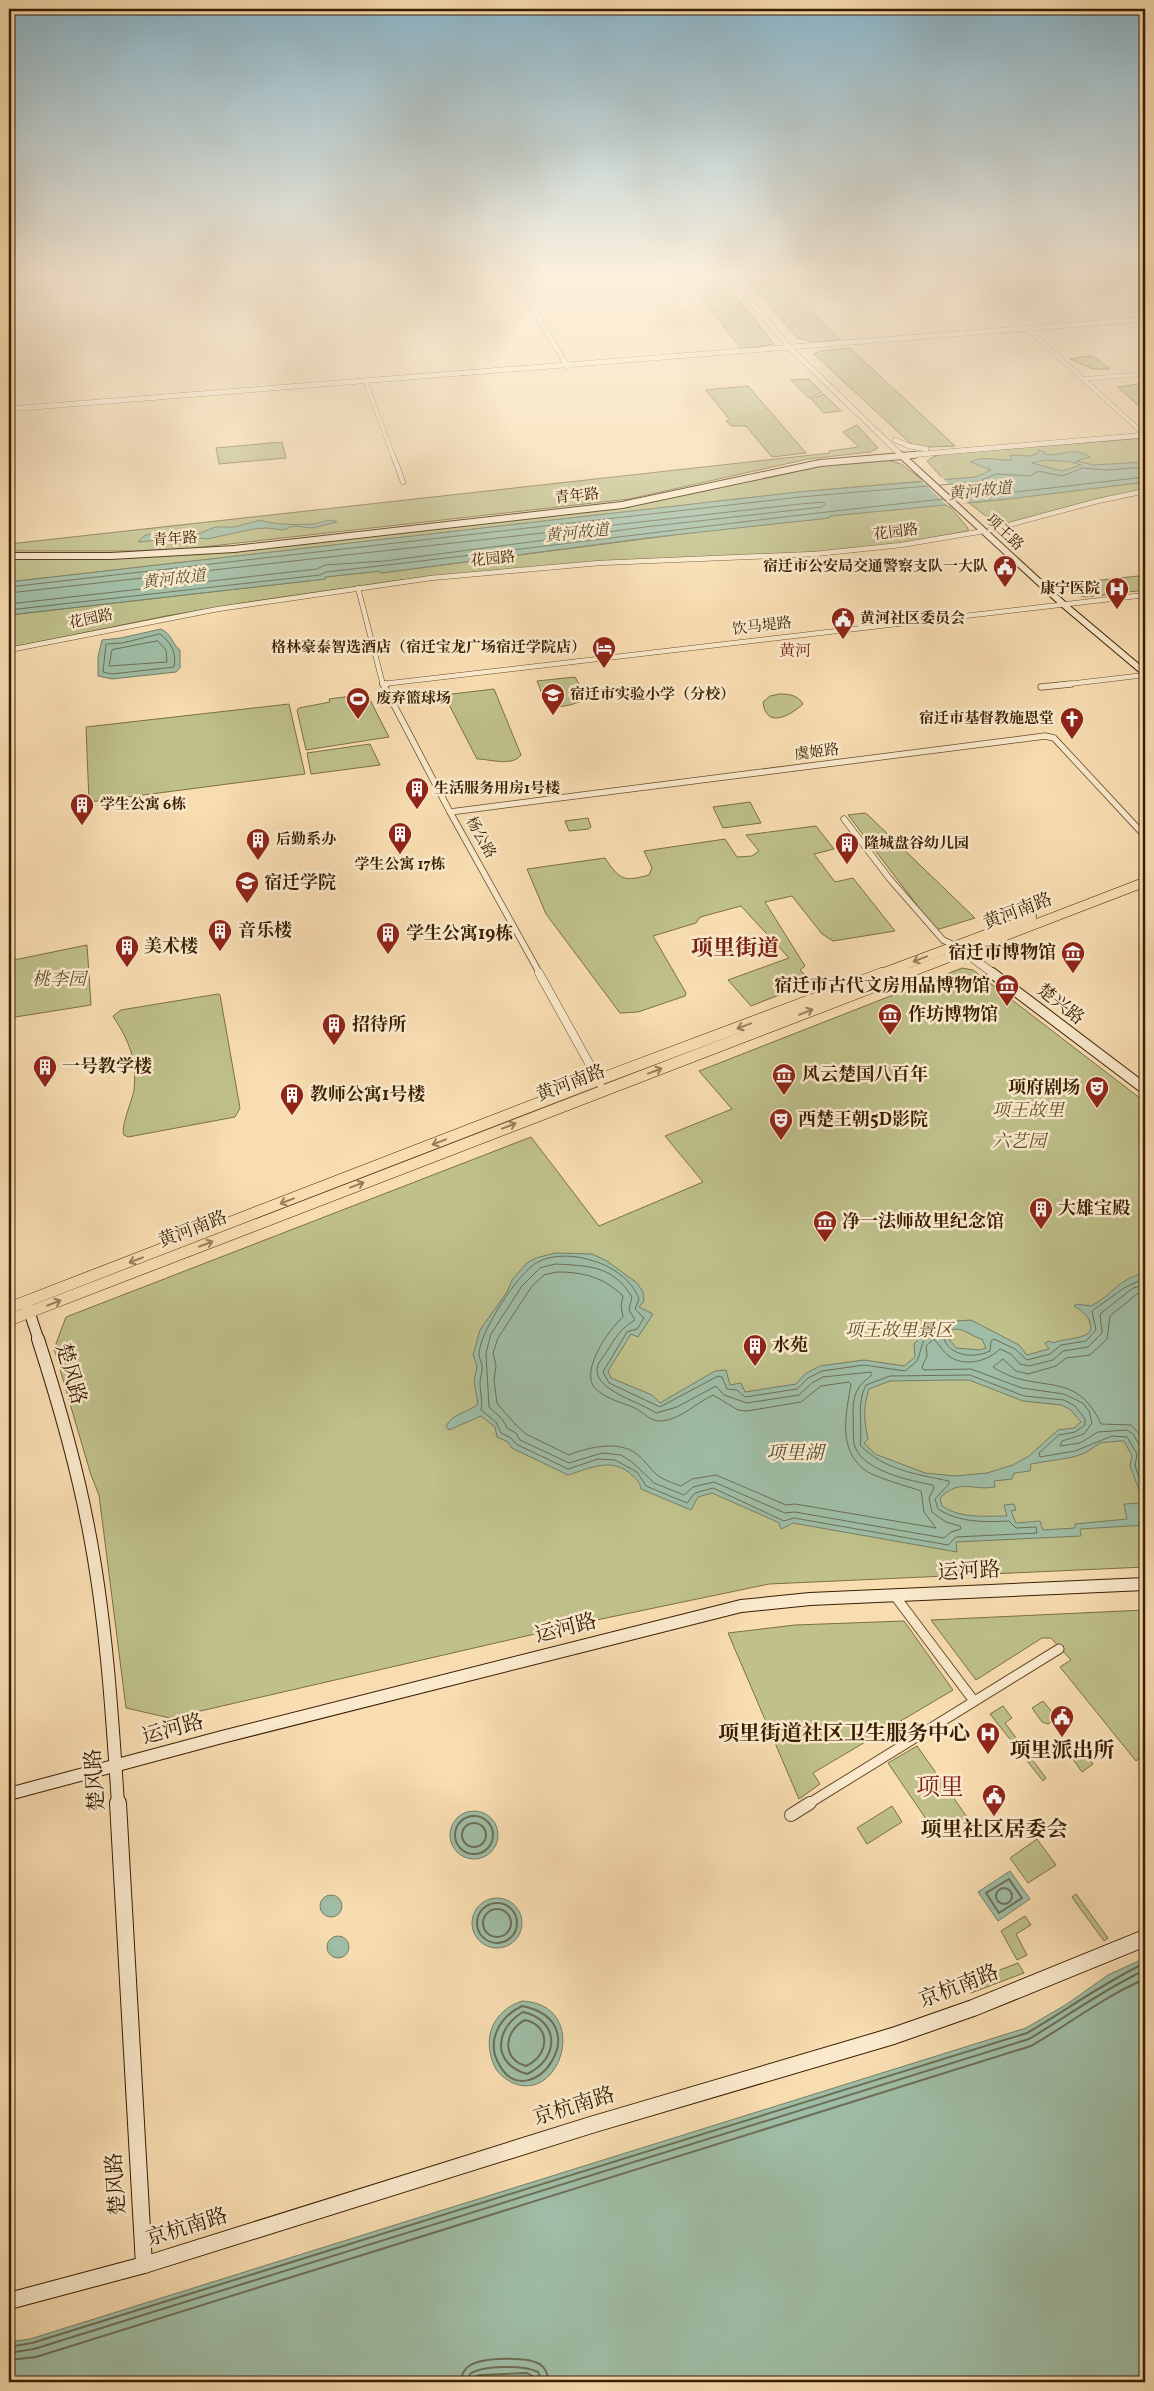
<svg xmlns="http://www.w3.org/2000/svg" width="1154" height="2391" viewBox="0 0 1154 2391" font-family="Vollkorn,'Noto Serif SC',serif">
<rect width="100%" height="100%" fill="#f8ddb1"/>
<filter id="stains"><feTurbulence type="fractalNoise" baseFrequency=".004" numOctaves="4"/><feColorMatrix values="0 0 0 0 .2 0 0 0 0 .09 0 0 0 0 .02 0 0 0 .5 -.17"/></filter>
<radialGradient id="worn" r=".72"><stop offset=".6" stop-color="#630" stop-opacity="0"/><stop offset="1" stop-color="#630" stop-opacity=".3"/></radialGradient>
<!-- green -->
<g fill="#bfc08a" stroke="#7c6f45">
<path d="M685 275H719L774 344 741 349Z"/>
<path d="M742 275H774L840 340 814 342 798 338Z"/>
<path d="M850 348 955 446 929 447 911 444 814 354 819 351Z"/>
<path d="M1090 356H1093L1110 369H1093L1070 359Z"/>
<path d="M809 379 822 392 809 398 791 380Z"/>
<path d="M1145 383V412L1118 387Z"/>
<path d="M748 386 806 453 772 457 746 426H731L726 421 730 420 706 390Z"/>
<path d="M824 394 841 411 824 413 811 399Z"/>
<path d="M857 425 878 448 870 452 808 459 629 499 185 549 128 551H9V544L830 453 829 451 859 447 843 432Z"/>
<path d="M1145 438V462L1107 465 1064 472 1045 471 944 480 927 461 933 457 943 454Z"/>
<path d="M282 442 286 458 219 464 216 448Z"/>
<path d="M888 460 901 464 924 481 799 492 9 582V557L122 558 188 554 591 510 805 466Z"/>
<path d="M1145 482V490L1097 499 1007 523 991 520 969 503Z"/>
<path d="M943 504 950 507 968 528V531L903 543 820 552 616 561 401 580 255 601 166 616 9 648V615L325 579V577L380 571 381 573 705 531 829 518 830 516Z"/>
<path d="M1138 576 1145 582V590L1086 597 1077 595 1064 584Z"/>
<path d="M575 677 587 699C581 701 558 712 548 703 542 698 540 687 537 681Z"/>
<path d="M494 689 521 755C512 767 490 759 477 759L444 695Z"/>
<path d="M367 694 389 737 306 750 297 710 299 708 330 702 329 699Z"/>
<path d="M779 694C789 694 798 695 803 704 791 715 766 730 763 702L770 696Z"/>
<path d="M289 704 305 774 89 802 86 727Z"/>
<path d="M370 744 380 765 311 774 307 753Z"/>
<path d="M750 802 761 823 723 828 713 807Z"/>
<path d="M865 813 868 815 975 918 936 930 848 815Z"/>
<path d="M588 818 591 827 589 829 569 831 565 821Z"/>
<path d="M816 826 834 849 814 854 835 882 853 878 895 931 833 941 822 934 792 896 765 902 805 966 800 970 812 982 751 1006 728 980 789 958 741 906 700 917 696 923 653 936 686 993 685 996 638 1012 620 1013 546 914 527 869 605 858C620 880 623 882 649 875L652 868 644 851 725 839 737 857 752 856 759 851 746 835Z"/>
<path d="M87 945 91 1005 9 1018V961Z"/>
<path d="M962 968 973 970 1145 1102V1567L769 1584 587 1622 170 1718 126 1708 99 1495 91 1475 54 1349 66 1317 531 1137 599 1226 703 1182 665 1136 732 1109 699 1071Z"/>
<path d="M218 994 220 995 240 1108 235 1117 128 1137 124 1135C120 1128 132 1101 134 1090 137 1059 129 1041 113 1016L121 1010Z"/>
<path d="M1145 1610V1754L1136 1761 1060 1667 1071 1660 1051 1638H1042L976 1680 931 1620Z"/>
<path d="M904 1621 953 1690 813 1773 820 1784 799 1799 728 1633 795 1625Z"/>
<path d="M1043 1701 1057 1718 1048 1724 1042 1722 1032 1708Z"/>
<path d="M1003 1706 1012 1718 1005 1723 1046 1778 1043 1781 990 1714Z"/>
<path d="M1076 1743 1093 1764 1082 1772 1068 1752 1070 1747Z"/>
<path d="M917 1746 967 1817 937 1835 888 1763Z"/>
<path d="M892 1806 902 1822 867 1844 857 1828Z"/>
<path d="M1037 1839 1056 1865 1028 1883 1010 1858Z"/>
<path d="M1076 1894 1108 1938 1104 1941 1074 1900 1072 1897Z"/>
<path d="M1025 1916 1031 1925 1016 1934 1027 1955 1017 1960 1001 1931Z"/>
<path d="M1018 1963 1024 1973 971 1993 963 1984Z"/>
</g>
<!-- water -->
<g fill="#9fbda6" stroke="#767d64" fill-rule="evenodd">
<path d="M1038 450 1045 452 1044 454C1061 458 1070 445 1090 457L1076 461 1094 465 1145 462V482L1009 499 830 516 829 518 646 538 381 573 380 571 325 577V579L9 615V582L799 492 976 477 991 470 970 462C984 455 998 461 1012 460L1010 455 1031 456 1038 453ZM1046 460 1071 462 1081 465 1062 471 1032 463Z"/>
<path d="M261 520C271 525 301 525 313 524 321 523 330 518 337 522L312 528 294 526 283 530 267 528 253 529 207 539 190 537 138 542 144 536 160 531 179 535H196L215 527H234Z"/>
<path d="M161 629C173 635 171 643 180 650V668L176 672 112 679 98 676V657L102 640 121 638Z"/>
<path d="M555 1253 592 1254 607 1261 637 1283 643 1292 644 1301 639 1307 653 1314 638 1337 631 1334 608 1371 611 1378 652 1395 660 1403 715 1371 726 1370 730 1385 741 1383 745 1392 796 1384 805 1374 820 1366 864 1360 904 1366 915 1357 914 1344 927 1330 956 1321 971 1320 1019 1345 1027 1355 1049 1349 1045 1343 1049 1341 1054 1343C1063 1337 1097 1341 1090 1323 1088 1315 1081 1310 1074 1306L1076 1304 1091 1306C1113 1295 1117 1279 1145 1273V1525L1080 1529 1081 1536 956 1542 957 1552 793 1523 781 1529 779 1523 771 1519 712 1493 698 1497 691 1510 641 1489C640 1482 637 1480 633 1476 613 1456 591 1468 568 1475L512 1448 508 1442 497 1437 495 1427 481 1416 449 1430 446 1426C453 1413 468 1413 478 1404L474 1381 477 1366 473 1355 480 1330 507 1292 512 1280 527 1263 536 1258ZM955 1329C966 1329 972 1337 982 1339L986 1348 980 1350 956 1348 947 1336 949 1331ZM950 1380H969L1023 1401 1062 1405 1071 1410 1081 1422 1074 1428 1058 1430 1029 1456 1013 1465 987 1473 955 1476 925 1473 875 1454 864 1443 868 1439C864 1421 863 1407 869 1389L890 1381ZM1119 1441H1124L1132 1456 1130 1466 1144 1503 1124 1504 1127 1519 1075 1524V1528L1043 1530 1040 1521 1016 1523 1011 1511 1016 1510 1014 1504 1004 1505 1007 1516C984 1516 962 1519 942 1506L940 1498C960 1478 972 1491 995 1487L994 1481 1012 1479 1014 1473 1030 1471 1031 1464 1073 1457 1085 1453 1100 1443Z"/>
<circle cx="474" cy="1835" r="24"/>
<path d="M1010 1871 1030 1899 998 1921 978 1892Z"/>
<circle cx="331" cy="1906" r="11"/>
<circle cx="497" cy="1923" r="25"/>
<circle cx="338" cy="1947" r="11"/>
<path d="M1145 1958V2382H532L528 2378 484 2379 463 2382H9V2342L30 2339 1026 2028 1067 2004 1108 1975Z"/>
<path d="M522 2001C591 2004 562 2104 513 2083 505 2079 497 2073 494 2065 482 2037 493 2011 522 2001Z"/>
</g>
<!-- pier -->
<path fill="#f8ddb1" d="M942 477 968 503 948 506 921 480Z"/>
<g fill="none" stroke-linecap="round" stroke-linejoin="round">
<!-- shore-far1 -->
<g stroke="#6c6e53" stroke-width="1">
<path d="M997 481 1012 482 1013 485 1008 488H986V485Z"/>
<path d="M940 485 977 482 996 474 1030 476 1038 471 1062 476 1083 468 1107 470 1145 467"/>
<path d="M955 499 1145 477"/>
<path d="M9 587 800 497 928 486"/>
<path d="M9 593 800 504 823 502 825 504 822 507 645 527 385 561 325 565 317 569 9 604"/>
<path d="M9 610 320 575 326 572C531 549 737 521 943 499"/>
<path d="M160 634C171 642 177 653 174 667L112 674 103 672 106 644 122 643Z"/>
<path d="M158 641 166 650 167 662 109 666 112 650Z"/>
<path d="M556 1264C588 1266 613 1265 632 1297L629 1310 635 1320C620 1329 616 1337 607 1351 604 1356 600 1360 598 1365 589 1389 641 1402 656 1413L677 1407 716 1386 724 1395 747 1403 799 1395 812 1383 823 1377 871 1372V1376C857 1385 853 1396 853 1412 854 1420 852 1441 855 1447 864 1471 911 1481 933 1485L934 1488 929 1498 932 1512 946 1522 960 1526 961 1529 951 1532 944 1538 795 1512 785 1513 714 1482 693 1487 684 1495 654 1483 632 1462 621 1455 602 1453 569 1463 520 1440 516 1433 507 1428 503 1420 489 1407 486 1353 491 1334 522 1286 540 1268Z"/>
<path d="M557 1272C584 1272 603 1277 623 1296L621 1306 623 1317C609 1329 581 1369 594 1387 604 1399 622 1402 635 1408 644 1413 651 1422 662 1421 681 1419 696 1403 713 1395L738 1410 747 1411 801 1402 821 1386 849 1382 851 1384C846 1414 837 1450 866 1471 877 1478 907 1486 921 1491L924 1512 936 1528 795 1504 786 1505 716 1475 692 1479 681 1486C673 1483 663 1480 656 1474 650 1468 644 1460 637 1454 618 1440 589 1447 569 1455L526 1434 514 1423 497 1403 494 1381 496 1365 493 1353 498 1338 532 1286 544 1275Z"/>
<path d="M1145 1278 1124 1288 1092 1311 1096 1330 1086 1341 1061 1345 1050 1354 1027 1360 1015 1349 994 1339 991 1341 990 1351C971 1360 945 1355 942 1332 921 1329 923 1348 917 1361L905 1371 864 1365 822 1371 808 1378 797 1389 745 1397 737 1390 727 1389 722 1377 718 1376 660 1407 609 1383 603 1372 627 1332 637 1329 644 1318 635 1309 639 1299C632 1279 610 1265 590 1260 575 1255 552 1254 538 1262 519 1271 479 1333 479 1354 479 1358 481 1361 482 1365 483 1371 480 1377 480 1383 480 1393 483 1401 481 1410L496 1422 501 1433 511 1438 516 1444 568 1469 598 1459 615 1460 637 1472 646 1486 687 1503 695 1493 713 1488 784 1521 794 1518 948 1545 956 1537 1037 1533 1036 1527 1016 1528 1009 1521C984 1522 960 1523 938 1509L935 1499 949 1484V1481C916 1474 884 1470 860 1445 863 1424 856 1405 866 1385L890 1376 970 1375 1024 1396 1064 1400 1075 1406 1085 1419V1425L1075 1432 1059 1435 1039 1453 1040 1457 1075 1451 1112 1436 1127 1437 1137 1454 1135 1466 1145 1493"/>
<path d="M1145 1285 1133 1288 1100 1314 1102 1333 1088 1347 1063 1351 1053 1360 1029 1366 1020 1364 1011 1354 1000 1349C988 1361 966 1367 950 1357 944 1353 939 1344 934 1339L926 1346 927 1356 922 1367 924 1370 971 1369 1022 1388 1064 1394 1083 1403 1089 1411 1092 1423 1084 1434 1062 1441 1060 1446 1080 1443 1098 1432 1127 1430 1133 1434 1143 1451 1142 1465 1145 1475"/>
<path d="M1145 1292 1137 1294 1110 1316 1107 1339 1090 1355 1066 1358 1056 1366 1028 1374 1016 1371 1003 1359 993 1367C1036 1396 1075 1367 1101 1424L1131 1425 1145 1440"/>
</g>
<!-- shore -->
<g stroke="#6c6e53" stroke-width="2">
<circle cx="474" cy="1835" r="19"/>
<circle cx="474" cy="1835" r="12"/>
<path d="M1009 1879 1022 1898 999 1913 986 1893Z"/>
<circle cx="1004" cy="1896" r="8"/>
<circle cx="497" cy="1923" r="20"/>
<circle cx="497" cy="1923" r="14"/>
<path d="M522 2006C601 2022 530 2117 500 2066 485 2042 499 2017 522 2006Z"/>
<path d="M523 2012C560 2020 560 2059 527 2074 492 2064 494 2029 523 2012Z"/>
<path d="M525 2020C552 2026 549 2056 526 2066 501 2059 504 2031 525 2020Z"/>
<path d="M9 2347 32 2343 1027 2033C1067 2010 1103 1983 1145 1963"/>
<path d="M9 2353 34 2349 1029 2039C1068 2016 1104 1989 1145 1970"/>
<path d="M9 2360 36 2357 1031 2046C1069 2024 1105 1996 1145 1979"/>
<path d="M460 2382C462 2375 463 2370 469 2366 482 2357 529 2356 541 2365 546 2369 548 2375 549 2382"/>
<path d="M468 2382 470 2374C483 2365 524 2365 538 2372L542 2382"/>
<path d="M474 2382 475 2377 480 2375 527 2373 534 2377 535 2382"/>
</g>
<!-- street-far5 casing -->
<g stroke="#684e2c" stroke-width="4.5">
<g id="street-far5">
<path d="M1140 323 1145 326"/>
<path d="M1030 331 1145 435"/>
<path d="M1083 379 1145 374"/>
<path d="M366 383 393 456"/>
</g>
</g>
<!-- street-far4 casing -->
<g stroke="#684e2c" stroke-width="5.5">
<g id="street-far4">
<path d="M393 455 403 482"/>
<path d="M990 530 1098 501 1145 491"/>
<path d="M358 588 383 685"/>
<path d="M9 650 218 609 431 578 599 563 815 554 901 545 984 531"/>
<path d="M383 684 1145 595"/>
<path d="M1060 685 1145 675"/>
</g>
</g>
<!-- street-far3 casing -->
<g stroke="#684e2c" stroke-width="7">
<g id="street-far3">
<path d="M383 684 450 812 540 974"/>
<path d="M383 684H387"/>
<path d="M1041 687 1071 684"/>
<path d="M450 812 1045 736 1054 738 1145 836"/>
<path d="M844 819 889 878 943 940 956 946"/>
</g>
</g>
<!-- street-far2 casing -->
<g stroke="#684e2c" stroke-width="9">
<path id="street-far2" d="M539 973 600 1083"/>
</g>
<!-- street-far1 casing -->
<g stroke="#684e2c" stroke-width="11">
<g id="street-far1">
<path d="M895 1596 974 1701"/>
<path d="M808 1804 1059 1649"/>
</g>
</g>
<!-- street casing -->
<g stroke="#684e2c" stroke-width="14">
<path id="street" d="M791 1815 810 1803"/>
</g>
<!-- secondary-far5 casing -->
<g stroke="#381e00" stroke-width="5.5">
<g id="secondary-far5">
<path d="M513 275 568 367"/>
<path d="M728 275 791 349 902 456"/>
<path d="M9 409 1145 319"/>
<path d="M895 440 909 446 926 449"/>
<path d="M899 456 1145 435"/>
</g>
</g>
<!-- secondary-far4 casing -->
<g stroke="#381e00" stroke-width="8">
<g id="secondary-far4">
<path d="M901 455 1063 604 1145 673"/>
<path d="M9 556H111L234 549 622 505 820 463 914 455"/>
</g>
</g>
<!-- secondary-far3 casing -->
<g stroke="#381e00" stroke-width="9">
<path id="secondary-far3" d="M959 948 994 974"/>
</g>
<!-- secondary-far2 casing -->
<g stroke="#381e00" stroke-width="12">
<g id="secondary-far2">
<path d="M992 973 1145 1089"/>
<path d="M27 1305 39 1341"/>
</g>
</g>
<!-- secondary-far1 casing -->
<g stroke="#381e00" stroke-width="14">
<g id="secondary-far1">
<path d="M38 1339C58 1401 76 1463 88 1526 106 1617 112 1712 118 1804"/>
<path d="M9 1794 222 1737 741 1606 810 1599 1145 1584"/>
</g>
</g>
<!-- secondary casing -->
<g stroke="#381e00" stroke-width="18">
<g id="secondary">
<path d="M118 1803 144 2265"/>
<path d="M9 2301 144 2265 591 2125 893 2036 973 2008 1145 1938"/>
</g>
</g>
<!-- primary-far2 casing -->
<g stroke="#381e00" stroke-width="6">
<path id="primary-far2" d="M9 294 299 275"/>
</g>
<!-- primary-far1 casing -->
<g stroke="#381e00" stroke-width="10">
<g id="primary-far1">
<path d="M880 974 1032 917"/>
<path d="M906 974 1145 882"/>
</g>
</g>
<!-- primary casing -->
<g stroke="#381e00" stroke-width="12">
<g id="primary">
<path d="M9 1308 598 1080 883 973"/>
<path d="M9 1320 909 973"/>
</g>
</g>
<!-- street-far5 -->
<use href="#street-far5" stroke="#fae9cc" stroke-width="4"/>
<!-- street-far4 -->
<use href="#street-far4" stroke="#fae9cc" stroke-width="4.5"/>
<!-- street-far3 -->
<use href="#street-far3" stroke="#fae9cc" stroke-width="5.5"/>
<!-- street-far2 -->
<use href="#street-far2" stroke="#fae9cc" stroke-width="8"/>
<!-- street-far1 -->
<use href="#street-far1" stroke="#fae9cc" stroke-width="9"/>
<!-- street -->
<use href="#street" stroke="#fae9cc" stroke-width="12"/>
<!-- secondary-far5 -->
<use href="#secondary-far5" stroke="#fae9cc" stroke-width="5"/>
<!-- secondary-far4 -->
<use href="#secondary-far4" stroke="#fae9cc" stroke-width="6"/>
<!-- secondary-far3 -->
<use href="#secondary-far3" stroke="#fae9cc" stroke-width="8"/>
<!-- secondary-far2 -->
<use href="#secondary-far2" stroke="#fae9cc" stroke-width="10"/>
<!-- secondary-far1 -->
<use href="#secondary-far1" stroke="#fae9cc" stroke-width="12"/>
<!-- secondary -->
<use href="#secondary" stroke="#fae9cc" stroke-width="16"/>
<!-- primary-far2 -->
<use href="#primary-far2" stroke="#f8ddb1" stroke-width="5.5"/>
<!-- primary-far1 -->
<use href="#primary-far1" stroke="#f8ddb1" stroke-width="9"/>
<!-- primary -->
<use href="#primary" stroke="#f8ddb1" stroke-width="11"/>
</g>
<!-- one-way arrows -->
<defs><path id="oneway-shaft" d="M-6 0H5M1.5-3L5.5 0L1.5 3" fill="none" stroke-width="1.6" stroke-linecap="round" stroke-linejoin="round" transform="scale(1.25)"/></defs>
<g stroke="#987e58">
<use href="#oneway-shaft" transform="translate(920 959) rotate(159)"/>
<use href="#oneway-shaft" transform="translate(806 1012) rotate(-22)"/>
<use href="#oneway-shaft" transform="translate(744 1026) rotate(159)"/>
<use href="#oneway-shaft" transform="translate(655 1071) rotate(-21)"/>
<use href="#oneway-shaft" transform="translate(509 1126) rotate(-21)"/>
<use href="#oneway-shaft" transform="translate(439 1142) rotate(159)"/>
<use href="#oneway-shaft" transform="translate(357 1185) rotate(-21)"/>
<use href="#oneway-shaft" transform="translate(287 1201) rotate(159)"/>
<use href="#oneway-shaft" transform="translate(206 1244) rotate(-21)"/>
<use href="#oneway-shaft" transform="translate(136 1260) rotate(159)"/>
<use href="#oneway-shaft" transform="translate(54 1303) rotate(-21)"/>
</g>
<!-- sky -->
<linearGradient id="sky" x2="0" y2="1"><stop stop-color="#8bb8ce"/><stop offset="0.45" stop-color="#fcf0dc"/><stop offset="1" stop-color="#fcf0dc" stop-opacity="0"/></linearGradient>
<rect width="1154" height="610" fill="url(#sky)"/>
<!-- icons -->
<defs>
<g id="civic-pin" transform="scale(1.25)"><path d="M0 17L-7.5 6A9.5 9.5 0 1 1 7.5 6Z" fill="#8f2418" stroke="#fae9cc"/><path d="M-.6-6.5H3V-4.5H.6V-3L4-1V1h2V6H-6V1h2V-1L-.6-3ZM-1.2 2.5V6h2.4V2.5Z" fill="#fff"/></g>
<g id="hospital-pin" transform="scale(1.25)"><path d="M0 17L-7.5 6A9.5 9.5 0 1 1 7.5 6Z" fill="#8f2418" stroke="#fae9cc"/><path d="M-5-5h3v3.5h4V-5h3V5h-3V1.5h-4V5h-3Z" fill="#fff"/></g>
<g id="hotel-pin" transform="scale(1.25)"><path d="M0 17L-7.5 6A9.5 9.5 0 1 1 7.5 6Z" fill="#8f2418" stroke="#fae9cc"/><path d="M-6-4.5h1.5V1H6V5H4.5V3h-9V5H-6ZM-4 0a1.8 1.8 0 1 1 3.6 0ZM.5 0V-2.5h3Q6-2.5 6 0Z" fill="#fff"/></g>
<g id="school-pin" transform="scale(1.25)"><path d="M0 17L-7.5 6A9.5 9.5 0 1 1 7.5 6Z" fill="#8f2418" stroke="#fae9cc"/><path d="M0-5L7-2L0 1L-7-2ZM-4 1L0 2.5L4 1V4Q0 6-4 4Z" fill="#fff"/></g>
<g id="stadium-pin" transform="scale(1.25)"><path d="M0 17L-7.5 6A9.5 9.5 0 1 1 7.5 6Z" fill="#8f2418" stroke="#fae9cc"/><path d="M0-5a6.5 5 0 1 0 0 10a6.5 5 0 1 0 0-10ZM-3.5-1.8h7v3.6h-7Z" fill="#fff"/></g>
<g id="church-pin" transform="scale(1.25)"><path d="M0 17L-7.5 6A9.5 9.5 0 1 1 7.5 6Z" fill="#8f2418" stroke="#fae9cc"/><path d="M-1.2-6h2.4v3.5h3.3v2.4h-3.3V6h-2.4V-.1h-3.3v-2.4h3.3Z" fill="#fff"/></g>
<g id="building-pin" transform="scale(1.25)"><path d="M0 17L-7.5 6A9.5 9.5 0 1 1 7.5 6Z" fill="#8f2418" stroke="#fae9cc"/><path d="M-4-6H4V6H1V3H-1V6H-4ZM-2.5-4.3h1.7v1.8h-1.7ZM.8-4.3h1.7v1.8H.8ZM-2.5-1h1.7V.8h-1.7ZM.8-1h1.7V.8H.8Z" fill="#fff"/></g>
<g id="university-pin" transform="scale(1.25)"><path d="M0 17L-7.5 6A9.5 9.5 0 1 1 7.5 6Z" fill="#8f2418" stroke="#fae9cc"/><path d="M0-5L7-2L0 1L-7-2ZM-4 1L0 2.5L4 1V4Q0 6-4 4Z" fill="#fff"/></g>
<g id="museum-pin" transform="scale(1.25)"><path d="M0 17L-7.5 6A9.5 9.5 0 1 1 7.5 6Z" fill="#8f2418" stroke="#fae9cc"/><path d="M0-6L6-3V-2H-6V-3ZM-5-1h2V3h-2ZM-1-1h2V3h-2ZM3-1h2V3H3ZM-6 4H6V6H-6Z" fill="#fff"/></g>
<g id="theatre-pin" transform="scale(1.25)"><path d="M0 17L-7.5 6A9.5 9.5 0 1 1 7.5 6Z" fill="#8f2418" stroke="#fae9cc"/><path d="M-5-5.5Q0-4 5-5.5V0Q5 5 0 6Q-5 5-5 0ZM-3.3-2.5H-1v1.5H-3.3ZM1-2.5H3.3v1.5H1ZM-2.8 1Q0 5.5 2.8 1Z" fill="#fff"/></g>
</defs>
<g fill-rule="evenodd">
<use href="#civic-pin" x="1005" y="567"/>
<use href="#hospital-pin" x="1117" y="589"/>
<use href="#civic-pin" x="843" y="619"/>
<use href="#hotel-pin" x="604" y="648"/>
<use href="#school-pin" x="553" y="695"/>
<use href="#stadium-pin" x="358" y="699"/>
<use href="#church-pin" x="1072" y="719"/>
<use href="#building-pin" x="417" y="789"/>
<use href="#building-pin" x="82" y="805"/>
<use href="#building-pin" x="400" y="834"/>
<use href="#building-pin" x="258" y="840"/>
<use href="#building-pin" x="847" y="844"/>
<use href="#university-pin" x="247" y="883"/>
<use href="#building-pin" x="220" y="931"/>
<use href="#building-pin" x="388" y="934"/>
<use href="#building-pin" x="127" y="947"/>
<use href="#museum-pin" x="1073" y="953"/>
<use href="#museum-pin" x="1007" y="986"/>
<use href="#museum-pin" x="890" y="1015"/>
<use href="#building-pin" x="334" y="1025"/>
<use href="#building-pin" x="45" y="1067"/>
<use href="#museum-pin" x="784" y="1075"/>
<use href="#theatre-pin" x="1097" y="1088"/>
<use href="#building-pin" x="292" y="1095"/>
<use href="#theatre-pin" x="781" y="1120"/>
<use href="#building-pin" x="1041" y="1209"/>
<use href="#museum-pin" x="825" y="1222"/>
<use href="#building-pin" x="755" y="1346"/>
<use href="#civic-pin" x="1062" y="1717"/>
<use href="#hospital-pin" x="988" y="1734"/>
<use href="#civic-pin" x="994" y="1796"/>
</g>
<g text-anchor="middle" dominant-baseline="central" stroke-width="5" stroke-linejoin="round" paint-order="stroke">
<!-- far-street labels -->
<g font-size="15" fill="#381e00" stroke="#fae9cc">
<text transform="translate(577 497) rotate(-6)">青年路</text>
<text transform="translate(896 533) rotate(-7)">花园路</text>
<text transform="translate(1004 533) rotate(43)">项王路</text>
<text transform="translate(175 540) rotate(-4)">青年路</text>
<text transform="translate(493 560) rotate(-6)">花园路</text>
<text transform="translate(91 620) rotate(-12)">花园路</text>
<text transform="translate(762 627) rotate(-7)">饮马堤路</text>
<text transform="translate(817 753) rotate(-7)">虞姬路</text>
<text transform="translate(480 838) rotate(61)">杨公路</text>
</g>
<!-- far-poi labels -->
<g font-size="15" font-weight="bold" fill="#381e00" stroke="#fae9cc" text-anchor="start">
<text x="988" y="567" text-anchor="end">宿迁市公安局交通警察支队一大队</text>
<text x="1100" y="589" text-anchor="end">康宁医院</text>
<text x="860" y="619">黄河社区委员会</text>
<text x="586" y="648" text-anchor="end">格林豪泰智选酒店（宿迁宝龙广场宿迁学院店）</text>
<text x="570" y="695">宿迁市实验小学（分校）</text>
<text x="376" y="699">废弃篮球场</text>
<text x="1054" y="719" text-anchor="end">宿迁市基督教施恩堂</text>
<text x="434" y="789">生活服务用房1号楼</text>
<text x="100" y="805">学生公寓 6栋</text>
<text x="276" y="840">后勤系办</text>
<text x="864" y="844">隆城盘谷幼儿园</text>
<text x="400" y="865" text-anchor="middle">学生公寓 17栋</text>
</g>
<!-- far-water labels -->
<g font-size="16" font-style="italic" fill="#574e32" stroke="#fae9cc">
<text transform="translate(980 492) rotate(-6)">黄河故道</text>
<text transform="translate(577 534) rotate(-6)">黄河故道</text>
<text transform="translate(174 580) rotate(-7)">黄河故道</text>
</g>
<!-- far-quarter labels -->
<g font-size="16" fill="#7a1f14" stroke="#fae9cc">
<text x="795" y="652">黄河</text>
</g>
<!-- poi labels -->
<g font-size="18" font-weight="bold" fill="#381e00" stroke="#fae9cc" text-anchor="start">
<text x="264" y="883">宿迁学院</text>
<text x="238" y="931">音乐楼</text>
<text x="406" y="934">学生公寓19栋</text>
<text x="144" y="947">美术楼</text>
<text x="1056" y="953" text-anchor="end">宿迁市博物馆</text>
<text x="990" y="986" text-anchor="end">宿迁市古代文房用品博物馆</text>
<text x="908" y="1015">作坊博物馆</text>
<text x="352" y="1025">招待所</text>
<text x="62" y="1067">一号教学楼</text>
<text x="802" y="1075">风云楚国八百年</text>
<text x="1080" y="1088" text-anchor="end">项府剧场</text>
<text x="310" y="1095">教师公寓1号楼</text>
<text x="798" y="1120">西楚王朝5D影院</text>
<text x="1058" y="1209">大雄宝殿</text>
<text x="842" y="1222">净一法师故里纪念馆</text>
<text x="772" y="1346">水苑</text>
</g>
<!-- street labels -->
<g font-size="18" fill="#381e00" stroke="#fae9cc">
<text transform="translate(1018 912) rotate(-21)">黄河南路</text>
<text transform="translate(1060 1005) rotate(38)">楚兴路</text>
<text transform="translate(571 1084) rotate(-21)">黄河南路</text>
<text transform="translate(193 1230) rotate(-21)">黄河南路</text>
</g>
<!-- park labels -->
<g font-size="18" font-style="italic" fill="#604f29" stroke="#fae9cc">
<text x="59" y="980">桃李园</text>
<text x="1028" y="1111">项王故里</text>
<text x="1019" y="1142">六艺园</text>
<text x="899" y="1331">项王故里景区</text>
</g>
<!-- water labels -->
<g font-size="19" font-style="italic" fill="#574e32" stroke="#fae9cc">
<text x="795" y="1454">项里湖</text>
</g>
<!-- near-street labels -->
<g font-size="21" fill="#381e00" stroke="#fae9cc">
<text transform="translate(70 1374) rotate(74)">楚风路</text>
<text transform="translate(969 1572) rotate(-3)">运河路</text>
<text transform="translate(566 1629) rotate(-14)">运河路</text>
<text transform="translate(173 1730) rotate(-15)">运河路</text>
<text transform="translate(96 1780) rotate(-94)">楚风路</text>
<text transform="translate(959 1987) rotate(-21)">京杭南路</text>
<text transform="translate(574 2107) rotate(-17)">京杭南路</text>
<text transform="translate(117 2184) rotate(-94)">楚风路</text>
<text transform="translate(187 2228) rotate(-17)">京杭南路</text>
</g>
<!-- near-poi labels -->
<g font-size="21" font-weight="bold" fill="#381e00" stroke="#fae9cc">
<text x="970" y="1734" text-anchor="end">项里街道社区卫生服务中心</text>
<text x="1062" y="1751">项里派出所</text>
<text x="994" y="1830">项里社区居委会</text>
</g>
<!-- district labels -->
<g font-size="22" font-weight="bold" fill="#7a1f14" stroke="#fae9cc">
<text x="735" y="949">项里街道</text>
</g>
<!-- near-quarter labels -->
<g font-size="24" fill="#7a1f14" stroke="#fae9cc">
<text x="940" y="1789">项里</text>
</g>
</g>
<!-- margin -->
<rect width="1154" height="2391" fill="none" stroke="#f8ddb1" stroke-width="30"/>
<rect x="10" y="10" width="1134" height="2371" fill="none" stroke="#381e00" stroke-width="2.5"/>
<rect x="15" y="15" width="1124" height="2361" fill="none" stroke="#381e00"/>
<rect width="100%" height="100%" filter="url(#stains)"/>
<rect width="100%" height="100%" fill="url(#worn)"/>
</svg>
